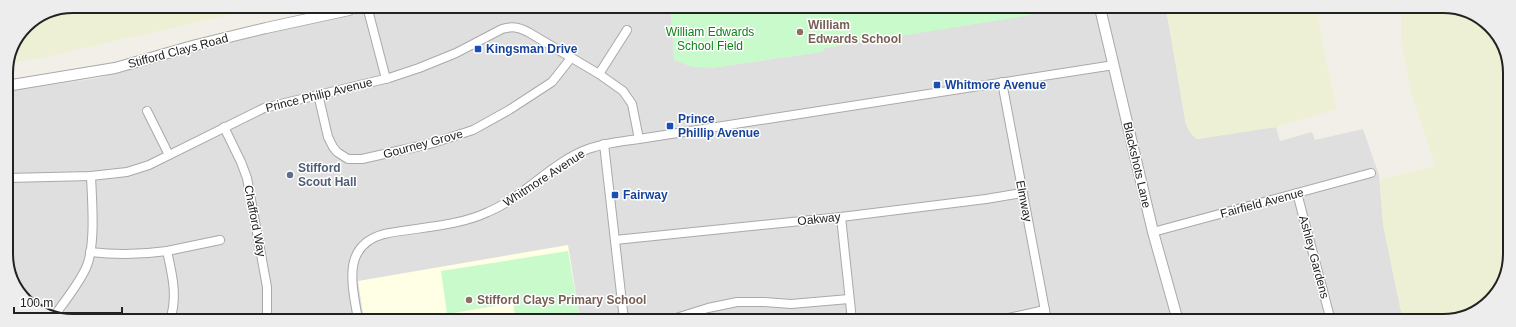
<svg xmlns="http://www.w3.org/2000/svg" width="1516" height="327" viewBox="0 0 1516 327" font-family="Helvetica,sans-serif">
<rect width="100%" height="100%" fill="#f2efe9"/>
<!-- residential -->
<path fill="#e0dfdf" d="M1037 8H1166L1186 125 1197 139 1276 127 1280 141 1312 132 1315 140 1363 129 1379 175 1383 224 1403 321 60 320 26 301 7 267 6 91 99 78 227 41 352 15 367 10 671 9 674 60 711 68 821 52 825 48 1036 11Z"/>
<!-- education -->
<path fill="#ffffe5" d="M568 245 580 320H364L358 281Z"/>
<!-- farmland -->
<g fill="#eef0d5">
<path d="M1401 7H1456L1490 26 1509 60V267L1487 304 1447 321H1403L1383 224 1380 179 1435 166 1411 93 1401 40Z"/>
<path d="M1166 8H1317L1326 61 1337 109 1276 127 1197 139 1191 134 1186 125Z"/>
<path d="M251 10 45 57 8 64 26 26 48 11Z"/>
</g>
<!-- park -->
<g fill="#c8facc">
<path d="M1037 8 1036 11 1032 15 825 48 821 52 711 68 692 67 674 60 671 9Z"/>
<path d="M568 251 580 320H516L513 303 447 314 441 271Z"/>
<path d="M786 316V320H733Z"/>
</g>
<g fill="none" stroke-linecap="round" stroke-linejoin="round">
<!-- minor casing -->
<g stroke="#a9a9a9" stroke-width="10">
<g id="minor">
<path d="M368 10 386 79"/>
<path d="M599 74 627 30"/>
<path d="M1002 82 1047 321"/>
<path d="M318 94 328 137 333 147 337 152 348 159H362L433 143 473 130 509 110 552 82 571 58"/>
<path d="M147 111 169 155"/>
<path d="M224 127 241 162 247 178 267 287V320"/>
<path d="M604 144 624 320"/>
<path d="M7 178 91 176 127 172 149 165 264 108 389 78 419 68 456 53 502 29C512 26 518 27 528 32L599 74 623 91 632 104 639 139"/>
<path d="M1297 193 1331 321"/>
<path d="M841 217 852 320"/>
<path d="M1153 232 1371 173"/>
<path d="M615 240 841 217 986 199 1022 193"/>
<path d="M167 251 220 240"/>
<path d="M90 252C117 255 139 255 167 251 172 274 178 296 170 320"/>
<path d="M54 316C65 301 78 285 86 268 96 246 92 201 91 176"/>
<path d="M358 320C353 287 340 246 384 234 418 227 456 227 488 212 524 197 552 162 588 149 604 143 622 141 639 139L1114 65"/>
<path d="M658 320 676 318 708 308 737 302H764L791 304 849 299"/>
<path d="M995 321 1045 310"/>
</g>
</g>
<!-- tertiary casing -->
<g stroke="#a9a9a9" stroke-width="12">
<g id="tertiary">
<path d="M1100 8 1153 232 1178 321"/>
<path d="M6 86 115 68 196 45 266 28 349 10"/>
</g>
</g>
<!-- minor -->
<use href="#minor" stroke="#fff" stroke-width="8"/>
<!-- tertiary -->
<use href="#tertiary" stroke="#fff" stroke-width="10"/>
</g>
<!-- markers -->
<g fill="#8d6e63" stroke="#fff" stroke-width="1.5">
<circle cx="800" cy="32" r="4"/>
<circle cx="469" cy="300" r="4"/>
</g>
<g fill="#1a4fb4" stroke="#fff" stroke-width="1.5">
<rect x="474" y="45" width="8" height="8" rx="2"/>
<rect x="933" y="81" width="8" height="8" rx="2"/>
<rect x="666" y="122" width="8" height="8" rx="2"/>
<rect x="611" y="191" width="8" height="8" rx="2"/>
</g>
<circle fill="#5c6f8a" stroke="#fff" stroke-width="1.5" cx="290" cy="175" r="4"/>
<g text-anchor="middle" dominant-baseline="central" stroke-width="3" stroke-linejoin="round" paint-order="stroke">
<!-- education labels -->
<g font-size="12" font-weight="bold" fill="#785e54" stroke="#fff" text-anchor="start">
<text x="808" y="25">William<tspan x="808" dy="14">Edwards School</tspan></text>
<text x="477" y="300">Stifford Clays Primary School</text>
</g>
<!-- park labels -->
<g font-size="12" fill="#0c8416" stroke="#fff">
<text x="710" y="32">William Edwards<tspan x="710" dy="14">School Field</tspan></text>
</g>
<!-- transit labels -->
<g font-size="12" font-weight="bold" fill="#164399" stroke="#fff" text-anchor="start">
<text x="486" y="49">Kingsman Drive</text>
<text x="945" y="85">Whitmore Avenue</text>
<text x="678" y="119">Prince<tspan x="678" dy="14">Phillip Avenue</tspan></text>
<text x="623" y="195">Fairway</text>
</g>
<!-- street labels -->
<g font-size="12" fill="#222" stroke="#fff">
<text transform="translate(178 51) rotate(-15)">Stifford Clays Road</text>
<text transform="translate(319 95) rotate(-14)">Prince Philip Avenue</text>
<text transform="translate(423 144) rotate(-15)">Gourney Grove</text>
<text transform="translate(1137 165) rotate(77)">Blackshots Lane</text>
<text transform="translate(544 178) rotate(-33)">Whitmore Avenue</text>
<text transform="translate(1024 201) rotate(79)">Elmway</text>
<text transform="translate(1262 203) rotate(-15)">Fairfield Avenue</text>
<text transform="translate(819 219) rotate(-6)">Oakway</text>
<text transform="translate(255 221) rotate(79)">Chafford Way</text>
<text transform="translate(1314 257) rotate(75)">Ashley Gardens</text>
</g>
<!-- service labels -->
<g font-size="12" font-weight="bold" fill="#4e5e75" stroke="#fff" text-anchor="start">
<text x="298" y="168">Stifford<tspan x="298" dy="14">Scout Hall</tspan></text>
</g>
</g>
<!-- crop -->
<path d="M0 0H1516V327H0ZM73 13H1443A60 60 0 0 1 1503 73V254A60 60 0 0 1 1443 314H73A60 60 0 0 1 13 254V73A60 60 0 0 1 73 13Z" fill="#ededed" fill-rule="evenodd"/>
<path fill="none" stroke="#222" stroke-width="2" d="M73 13H1443A60 60 0 0 1 1503 73V254A60 60 0 0 1 1443 314H73A60 60 0 0 1 13 254V73A60 60 0 0 1 73 13Z"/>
<!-- scale -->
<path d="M14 307v6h108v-6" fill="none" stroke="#222222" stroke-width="2"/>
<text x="20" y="307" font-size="12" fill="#222222" stroke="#ffffff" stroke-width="3" paint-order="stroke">100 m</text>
</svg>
